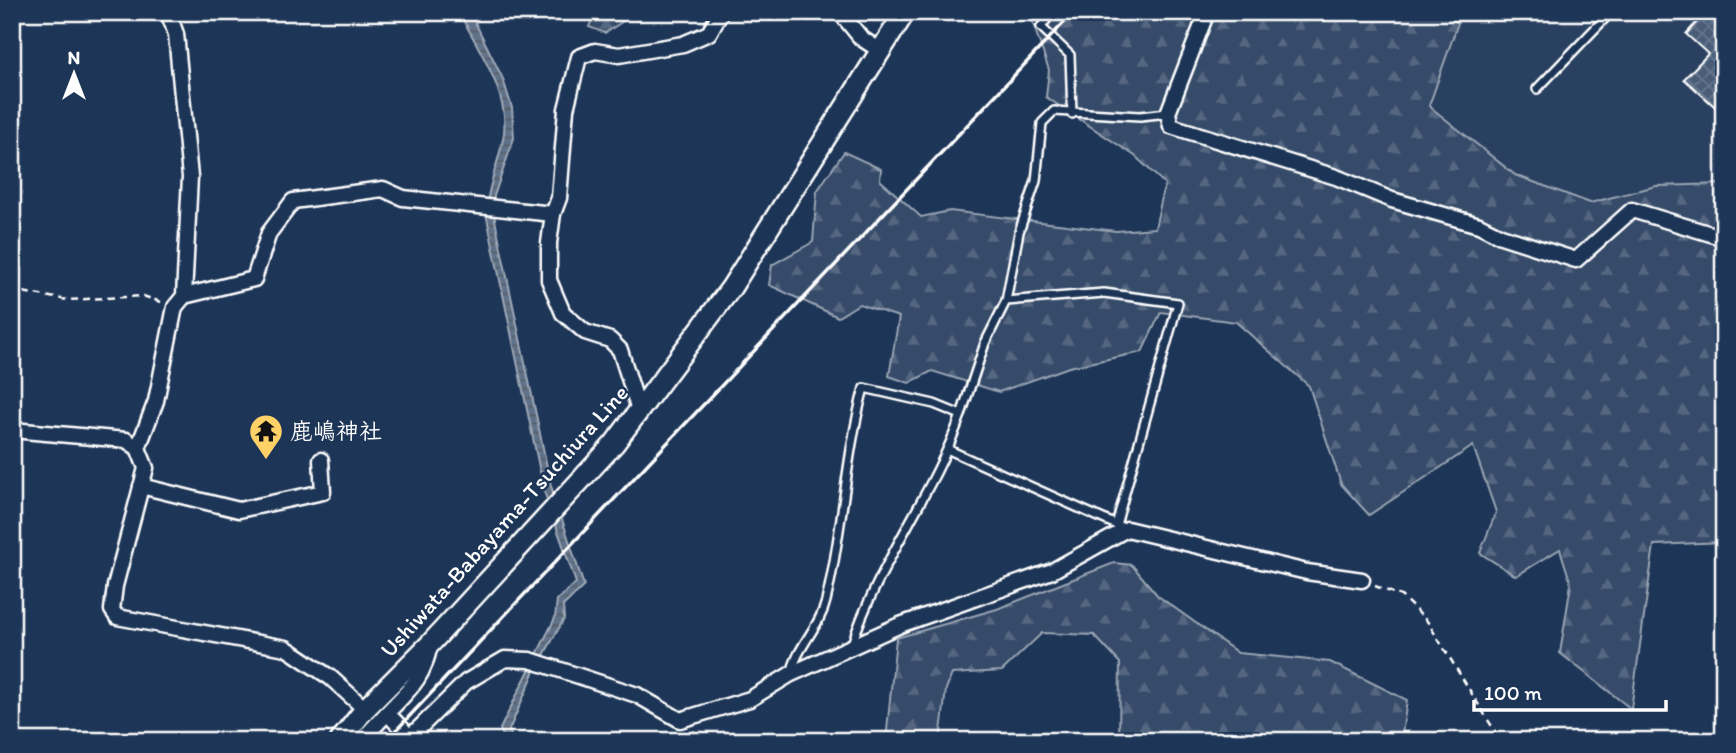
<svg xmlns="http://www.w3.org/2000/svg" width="1736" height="753" viewBox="0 0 1736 753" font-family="Itim,'Klee One',sans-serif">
<defs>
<pattern id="forest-firs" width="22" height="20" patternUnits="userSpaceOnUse" patternTransform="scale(1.75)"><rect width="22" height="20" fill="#364b69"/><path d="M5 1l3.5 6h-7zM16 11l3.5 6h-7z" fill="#546680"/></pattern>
<pattern id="water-rules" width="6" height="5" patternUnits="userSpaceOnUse" patternTransform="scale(1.75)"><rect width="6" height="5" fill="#617289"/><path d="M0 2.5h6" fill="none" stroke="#555d67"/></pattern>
<pattern id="building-cross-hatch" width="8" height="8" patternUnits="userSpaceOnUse" patternTransform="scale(1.75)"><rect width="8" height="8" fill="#4a5d79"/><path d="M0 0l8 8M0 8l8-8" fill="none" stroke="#65758d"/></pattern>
</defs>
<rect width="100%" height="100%" fill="#1d3557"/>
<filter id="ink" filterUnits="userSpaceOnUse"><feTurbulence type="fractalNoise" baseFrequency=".0143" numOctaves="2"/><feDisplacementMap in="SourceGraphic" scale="14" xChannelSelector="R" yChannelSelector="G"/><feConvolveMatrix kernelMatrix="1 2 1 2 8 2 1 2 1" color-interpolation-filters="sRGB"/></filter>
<g filter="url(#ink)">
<!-- built -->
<path fill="#2a4161" d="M1207 12H1724V266L1192 59Z"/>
<!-- forest -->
<g fill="url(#forest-firs)" stroke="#9aa5b4" stroke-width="2">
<path d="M595 12H637L605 33 589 27Z"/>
<path d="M1029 12H1441L1458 23 1429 106 1515 175 1590 203 1656 186 1724 184V542L1654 545 1631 709 1560 653 1571 584 1560 549 1516 576 1480 553 1496 512 1473 446 1369 515 1341 484 1309 386 1236 322 1161 312 1142 352 1069 367 999 392 932 371 909 383 889 376 899 317 859 304 838 317 769 285 772 265 813 242 817 191 844 152 881 169 880 180 921 217 950 211 1116 231 1155 228 1165 184 1135 156 1046 97 1049 70Z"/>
<path d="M1114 563 1132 565 1158 596 1238 653 1330 662 1407 700 1401 741H1119L1120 663 1094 635 1042 633 1002 671 952 674 946 689 940 741H886L896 638 997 609Z"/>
</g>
<!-- water -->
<path fill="url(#water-rules)" stroke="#a0aab8" stroke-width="2" d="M459 12H470L503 79 512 108 514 138 494 196V215L551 486 584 586 563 606 564 619 534 673 509 730 513 741H505L500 729 555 618 557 600 576 583 544 491 486 213C487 187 498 165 503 139 512 96 478 49 459 12Z"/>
<!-- building -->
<path fill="url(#building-cross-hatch)" stroke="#fff" stroke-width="2" d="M1706 12H1724V115L1684 79 1708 54 1686 34Z"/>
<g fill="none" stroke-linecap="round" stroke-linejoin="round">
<!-- lane casing -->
<g stroke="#fff" stroke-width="12">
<g id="lane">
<path d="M1052 12 1041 27 1070 55 1072 114"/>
<path d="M1537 89 1611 12"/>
<path d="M1006 301 1104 293 1178 303 1116 525"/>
<path d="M961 415 985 343 1006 301 1019 232 1036 181 1042 123 1054 111 1140 116 1168 113"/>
<path d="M949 450 1121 527"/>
<path d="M791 674C797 646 820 627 826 601 843 531 845 458 864 388L934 404 961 415C933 495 877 565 851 647"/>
</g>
</g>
<!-- street casing -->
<g stroke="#fff" stroke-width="19">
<g id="street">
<path d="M840 12 861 38 879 50"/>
<path d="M1207 12 1168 113 1171 126 1336 177 1392 200 1479 225 1501 236 1576 260 1632 210 1724 238"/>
<path d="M184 296 254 279 269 233 293 201 383 189 403 198 553 214"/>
<path d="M639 410 620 350 610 340 585 332 563 313 549 280V243L553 214 559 198 566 109 579 57 595 51 619 55 683 44 709 33 721 12"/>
<path d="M12 430 126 440 138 448 146 468 115 586 112 610 117 617 286 648 331 678 365 709"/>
<path d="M138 448 156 401 175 307 184 296 190 177 176 34 168 12"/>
<path d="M141 486 239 510 323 492 321 460"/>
<path d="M409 736 387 713C410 689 424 678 430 644"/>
<path d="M361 741 387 713"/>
<path d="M406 741 466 682 505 659 530 660 637 695 680 720 750 699 791 674 900 625 1052 571 1127 529 1307 572 1362 580"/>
</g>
</g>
<!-- secondary casing -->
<g stroke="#fff" stroke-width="24">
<path id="secondary" d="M340 741 365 709 430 644 614 444 731 288 905 12"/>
</g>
<!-- path -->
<g stroke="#fff" stroke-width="2.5" stroke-dasharray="7 5" stroke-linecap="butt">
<path d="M12 290 67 300 143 296 164 303"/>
<path d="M1375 586 1401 596 1427 621 1501 741"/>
<path d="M693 731 703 741"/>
</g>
<!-- lane -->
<use href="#lane" stroke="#1d3557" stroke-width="7"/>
<!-- street -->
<use href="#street" stroke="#1d3557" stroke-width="14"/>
<!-- secondary -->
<use href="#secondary" stroke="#1d3557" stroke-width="19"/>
<!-- rail -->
<path stroke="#fff" stroke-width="3.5" d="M386 741 1074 12"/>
</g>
</g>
<!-- icons -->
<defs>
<g id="temple-pin" transform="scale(1.75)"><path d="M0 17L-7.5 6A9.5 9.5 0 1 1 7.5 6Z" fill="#ffd166" stroke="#1d3557"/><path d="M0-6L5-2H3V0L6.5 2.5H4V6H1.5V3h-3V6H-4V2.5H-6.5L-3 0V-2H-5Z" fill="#111"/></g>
</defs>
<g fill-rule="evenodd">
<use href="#temple-pin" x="266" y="431"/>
</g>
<g text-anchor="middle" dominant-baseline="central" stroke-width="5" stroke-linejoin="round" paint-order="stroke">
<!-- poi labels -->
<g font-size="23" font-weight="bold" fill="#fff" stroke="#1d3557" text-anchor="start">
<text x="290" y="431">鹿嶋神社</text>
</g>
<!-- street labels -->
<g font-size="23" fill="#fff" stroke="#1d3557">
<text transform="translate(504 521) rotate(-48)">Ushiwata-Babayama-Tsuchiura Line</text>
</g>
</g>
<!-- margin -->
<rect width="1736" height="753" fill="none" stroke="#1d3557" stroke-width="42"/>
<rect x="21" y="21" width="1694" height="711" fill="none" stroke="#fff" stroke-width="2.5" filter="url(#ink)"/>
<!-- north arrow -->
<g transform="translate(74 74)" stroke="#1d3557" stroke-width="5" paint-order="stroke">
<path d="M0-5L12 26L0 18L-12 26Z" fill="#ffffff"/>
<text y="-10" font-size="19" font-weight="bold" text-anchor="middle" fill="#ffffff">N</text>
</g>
<!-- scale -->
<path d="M1474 700v10h192v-10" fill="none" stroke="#ffffff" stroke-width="3.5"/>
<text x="1484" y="700" font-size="21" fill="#ffffff" stroke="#1d3557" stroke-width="5" paint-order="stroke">100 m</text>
</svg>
